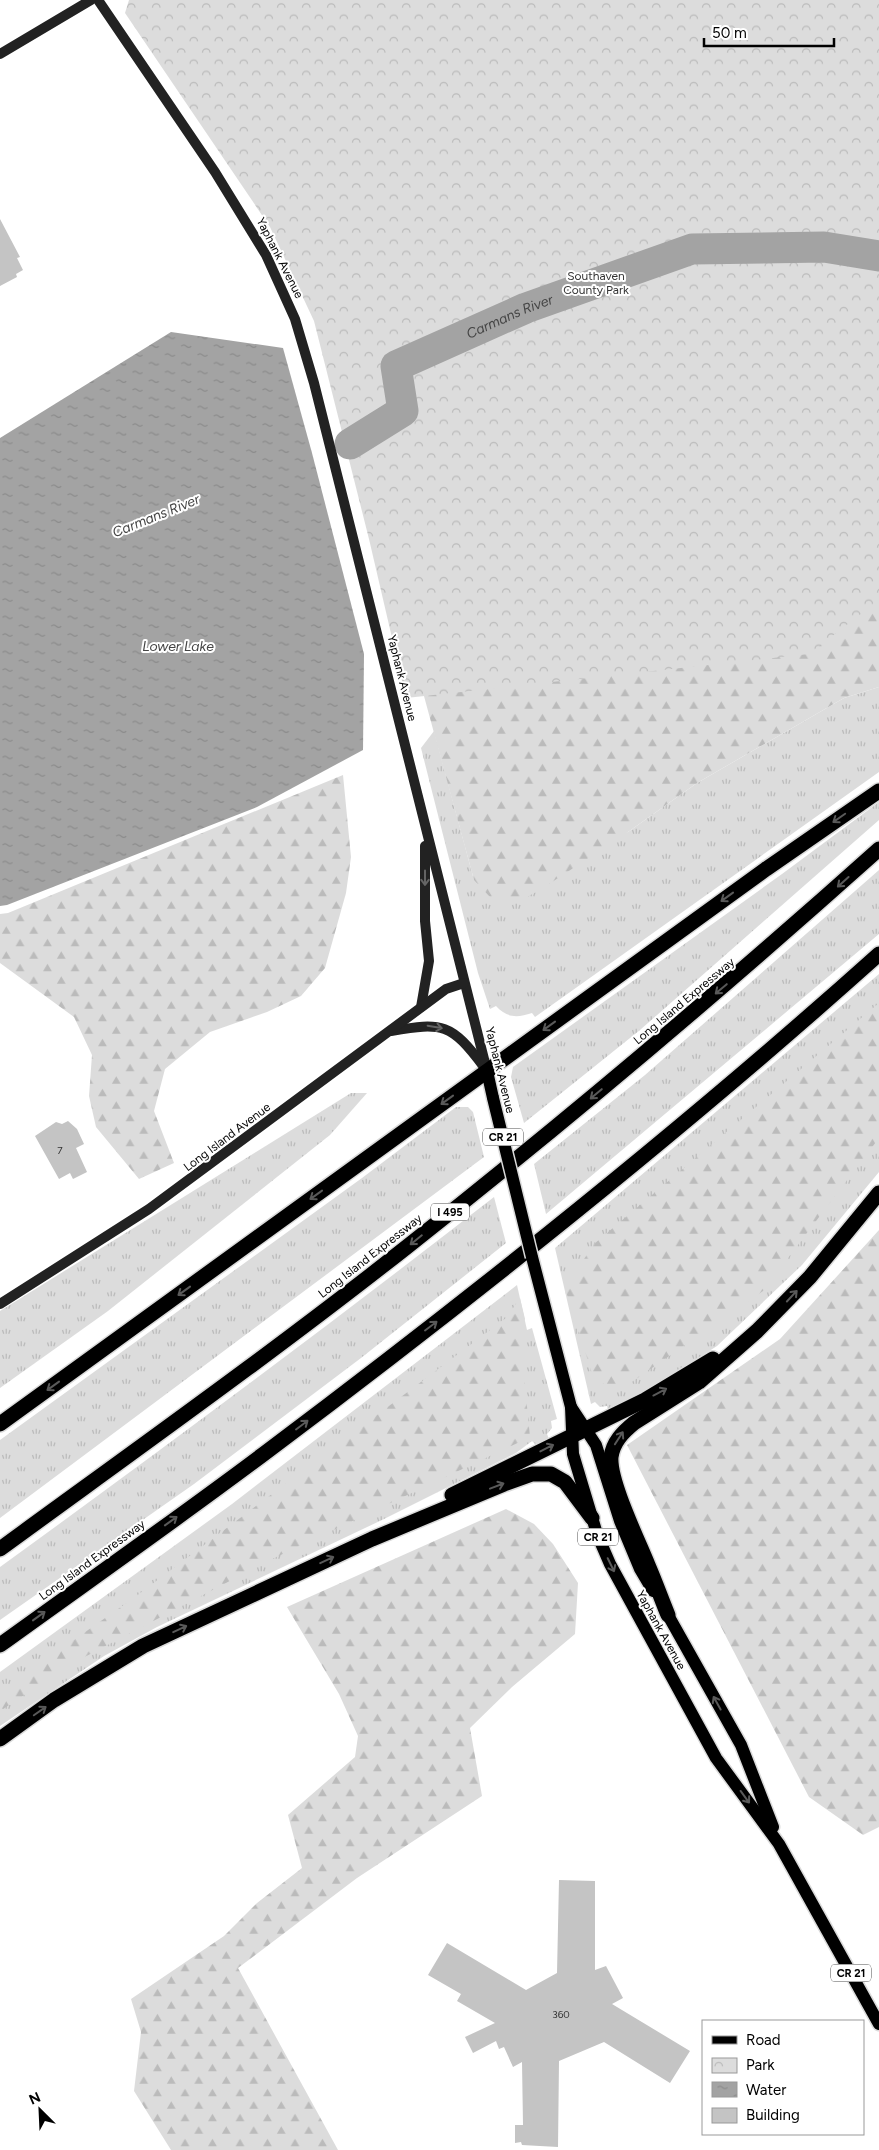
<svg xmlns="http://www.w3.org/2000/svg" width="879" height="2150" viewBox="0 0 879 2150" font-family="Figtree,sans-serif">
<defs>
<pattern id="grass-tufts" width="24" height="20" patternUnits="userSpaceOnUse" patternTransform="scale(1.25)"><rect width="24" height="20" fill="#dcdcdc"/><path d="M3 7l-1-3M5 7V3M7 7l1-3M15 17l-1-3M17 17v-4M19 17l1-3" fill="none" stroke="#bbb"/></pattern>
<pattern id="forest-firs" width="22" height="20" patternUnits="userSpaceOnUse" patternTransform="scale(1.25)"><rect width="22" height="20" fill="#dcdcdc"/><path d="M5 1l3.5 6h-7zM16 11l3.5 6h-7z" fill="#bbb"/></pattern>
<pattern id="park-crowns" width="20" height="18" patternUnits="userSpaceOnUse" patternTransform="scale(1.25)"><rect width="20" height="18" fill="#dcdcdc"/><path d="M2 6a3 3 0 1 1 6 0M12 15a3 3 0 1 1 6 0" fill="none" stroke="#bbb"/></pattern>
<pattern id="water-ripples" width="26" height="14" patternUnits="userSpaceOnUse" patternTransform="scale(1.25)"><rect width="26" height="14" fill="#a3a3a3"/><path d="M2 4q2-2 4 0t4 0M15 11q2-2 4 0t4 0" fill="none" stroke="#8b8b8b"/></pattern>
</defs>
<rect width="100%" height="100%" fill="#fff"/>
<!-- grass -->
<g fill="url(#grass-tufts)">
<path d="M879 687V772L535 1017 532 1013C517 1018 507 1018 496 1006L490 1009 478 973 421 748 434 731 474 880 628 832 697 783 844 698Z"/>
<path d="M879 802V820L640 1030 524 1123 511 1077 513 1067 782 874Z"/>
<path d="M879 870V934L546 1214 534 1164 645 1075Z"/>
<path d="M879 974V1172L802 1265 717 1346 637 1397 608 1410 607 1406 600 1407 595 1402 591 1404 555 1248Z"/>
<path d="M351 1093H367L330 1135 108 1311 0 1388V1311Z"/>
<path d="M456 1107H468L473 1112 484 1157 0 1518V1440L362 1178Z"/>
<path d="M494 1197 506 1243 361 1358 194 1484 0 1620V1567C167 1446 332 1323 494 1197Z"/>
<path d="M517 1285 527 1330 532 1328 557 1419 551 1421 552 1428 547 1434 549 1439 536 1445 532 1441 516 1453 384 1519 157 1627 104 1656 0 1726V1672L232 1504Z"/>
</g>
<!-- forest -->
<g fill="url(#forest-firs)">
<path d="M879 275V687L844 698 697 783 628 832 546 886 522 900 490 897 474 880 415 663Z"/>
<path d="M343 775 351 857 346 893 325 968 301 996 267 1012 210 1032 165 1069 154 1111 174 1163 139 1179 96 1127 89 1096 92 1055 74 1017 0 963V914L8 913Z"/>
<path d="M879 1003V1138L763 1291 626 1386 595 1383 565 1288 594 1244Z"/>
<path d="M879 1230V1827L863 1835 809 1797 627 1445 780 1339Z"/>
<path d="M520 1298 525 1319 520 1336 530 1437 270 1560 75 1662 0 1711V1692L135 1597 506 1318Z"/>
<path d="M506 1509 534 1524 553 1544 578 1583 575 1634 512 1687 470 1728 482 1796 357 1878 238 1968 338 2150H171L134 2091 141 2032 131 1999 224 1936 257 1903 302 1868 288 1815 355 1757 358 1736 339 1694 287 1607Z"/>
</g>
<!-- park -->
<path fill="url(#park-crowns)" d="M129 0H879V600L809 654 406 698 369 539 314 321 270 227 125 13Z"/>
<!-- water -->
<path fill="url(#water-ripples)" d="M171 332 283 348 312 453 364 654 363 750 257 807 7 905 0 906V438Z"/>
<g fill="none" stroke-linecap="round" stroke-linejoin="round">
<!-- river -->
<path stroke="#a3a3a3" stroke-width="31" id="s1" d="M350 444 403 411 396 366 526 308 692 249 824 247 879 256"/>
</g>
<!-- building -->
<g fill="#c4c4c4">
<path d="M0 219 20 257 17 258 23 270 16 274 17 277 0 286Z"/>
<path d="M68 1121 77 1129 84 1144 76 1148 87 1172 73 1179 70 1173 59 1179 35 1136 56 1122 62 1124Z"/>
<path d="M559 1880 595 1881V1970L606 1966 623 1998 612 2004 690 2051 670 2083 604 2042 559 2061 558 2147 522 2145 521 2142 515 2143V2125H523L522 2062 513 2067 504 2047 499 2049 496 2041 473 2053 465 2037 495 2023 457 2001 461 1994 428 1975 447 1943 526 1990 557 1973Z"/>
</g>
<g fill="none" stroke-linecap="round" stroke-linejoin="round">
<!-- primary casing -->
<g stroke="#dbdbdb" stroke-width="15">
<g id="primary">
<path d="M487 1071 493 1098"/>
<path d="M532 1257 571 1407 573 1454 597 1534 610 1564 716 1758 779 1844 879 2024"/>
<path d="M571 1407 596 1445 620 1521 640 1569 653 1591"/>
<path d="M664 1608 741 1745 773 1827"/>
</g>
</g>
<!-- highway casing -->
<g stroke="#dbdbdb" stroke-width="18">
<g id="highway">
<path d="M0 1424 766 869 879 791"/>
<path d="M452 1495 645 1400 713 1359"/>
<path d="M0 1549C137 1449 275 1351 408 1246 569 1119 726 986 879 849"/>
<path d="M668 1615C661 1598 655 1581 648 1565 638 1540 609 1481 611 1457 613 1442 623 1432 634 1423L699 1382 757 1331 810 1277 879 1193"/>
<path d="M0 1645C90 1580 180 1517 269 1450 478 1293 684 1129 879 954"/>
<path d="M0 1739 54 1700 143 1646 372 1539 504 1484 532 1474H551L565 1482 592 1518"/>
</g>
</g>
<!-- secondary -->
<g stroke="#222" stroke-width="10">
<path d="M98 0 215 172 266 255 295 319 314 383 487 1071"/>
<path d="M0 54 91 0"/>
<path d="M421 1007 429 961 425 921V846"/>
<path d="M391 1031C443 1022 451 1023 484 1067"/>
<path d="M0 1304 149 1209 446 989 464 983"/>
</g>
<!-- primary -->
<use href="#primary" stroke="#000" stroke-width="12"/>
<!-- highway -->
<use href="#highway" stroke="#000" stroke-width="15"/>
<!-- primary-bridge casing -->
<g stroke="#dbdbdb" stroke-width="15" stroke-linecap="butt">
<path id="primary-bridge" d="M493 1098 532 1257"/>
</g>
<!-- primary-bridge -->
<use href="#primary-bridge" stroke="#000" stroke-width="12"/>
</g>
<!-- one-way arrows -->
<defs><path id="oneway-shaft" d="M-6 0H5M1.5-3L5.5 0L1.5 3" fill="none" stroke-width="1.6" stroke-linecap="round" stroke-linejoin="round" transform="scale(1.25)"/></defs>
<g stroke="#595959">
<use href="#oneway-shaft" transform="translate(839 818) rotate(145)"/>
<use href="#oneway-shaft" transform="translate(843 882) rotate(138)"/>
<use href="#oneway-shaft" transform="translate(727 897) rotate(144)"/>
<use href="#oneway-shaft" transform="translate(721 989) rotate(140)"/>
<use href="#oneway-shaft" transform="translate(549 1026) rotate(144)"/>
<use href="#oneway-shaft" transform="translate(596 1094) rotate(140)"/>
<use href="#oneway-shaft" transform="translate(447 1100) rotate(144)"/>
<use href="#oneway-shaft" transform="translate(316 1195) rotate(144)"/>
<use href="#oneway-shaft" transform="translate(416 1240) rotate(141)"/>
<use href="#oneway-shaft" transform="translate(184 1291) rotate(144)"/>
<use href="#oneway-shaft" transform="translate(792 1296) rotate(-47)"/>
<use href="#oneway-shaft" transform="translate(431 1326) rotate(-37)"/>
<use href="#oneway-shaft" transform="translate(53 1386) rotate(144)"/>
<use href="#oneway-shaft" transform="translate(660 1392) rotate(-28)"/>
<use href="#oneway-shaft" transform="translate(302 1425) rotate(-37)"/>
<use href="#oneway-shaft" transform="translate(619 1438) rotate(-57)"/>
<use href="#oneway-shaft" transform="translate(547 1448) rotate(-27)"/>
<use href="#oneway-shaft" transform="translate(497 1486) rotate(-21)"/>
<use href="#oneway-shaft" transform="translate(171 1521) rotate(-36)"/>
<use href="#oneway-shaft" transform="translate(327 1560) rotate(-25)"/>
<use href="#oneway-shaft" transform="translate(611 1565) rotate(64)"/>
<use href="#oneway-shaft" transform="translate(39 1616) rotate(-36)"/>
<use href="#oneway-shaft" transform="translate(180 1629) rotate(-25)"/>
<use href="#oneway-shaft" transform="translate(717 1703) rotate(-119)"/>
<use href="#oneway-shaft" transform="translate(40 1711) rotate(-35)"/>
<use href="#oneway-shaft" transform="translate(745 1797) rotate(54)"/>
</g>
<g stroke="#646464">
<use href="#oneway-shaft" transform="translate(425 878) rotate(90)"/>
<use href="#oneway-shaft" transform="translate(435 1027) rotate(10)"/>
</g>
<g text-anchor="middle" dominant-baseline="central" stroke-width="4" stroke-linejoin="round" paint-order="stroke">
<!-- number labels -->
<g font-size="10" fill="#313131">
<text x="60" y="1150">7</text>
<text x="561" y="2014">360</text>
</g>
<!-- shield labels -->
<g fill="#fff" stroke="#4c4c4c" stroke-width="1">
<rect x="483" y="1128.5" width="40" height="17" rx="4"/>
<rect x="431" y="1203.5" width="38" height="17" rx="4"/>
<rect x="578" y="1528.5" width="40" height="17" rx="4"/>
<rect x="831" y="1964.5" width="40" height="17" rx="4"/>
</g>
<g font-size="11" font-weight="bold" fill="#000">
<text x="503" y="1137">CR 21</text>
<text x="450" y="1212">I 495</text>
<text x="598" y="1537">CR 21</text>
<text x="851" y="1973">CR 21</text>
</g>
<!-- street labels -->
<g font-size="12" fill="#000" stroke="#fff">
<text transform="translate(280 258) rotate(63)">Yaphank Avenue</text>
<text transform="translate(402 678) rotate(76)">Yaphank Avenue</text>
<text transform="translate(684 1001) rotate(-40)">Long Island Expressway</text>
<text transform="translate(500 1070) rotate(76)">Yaphank Avenue</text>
<text transform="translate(227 1137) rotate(-37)">Long Island Avenue</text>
<text transform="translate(370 1256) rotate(-38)">Long Island Expressway</text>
<text transform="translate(92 1560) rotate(-36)">Long Island Expressway</text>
<text transform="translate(661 1630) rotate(61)">Yaphank Avenue</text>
</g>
<!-- park labels -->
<g font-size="12" fill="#333" stroke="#fff">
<text x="596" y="276">Southaven<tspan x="596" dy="14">County Park</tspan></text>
</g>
<!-- water labels -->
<g font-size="14" font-style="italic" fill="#444" stroke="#fff">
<text stroke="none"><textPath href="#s1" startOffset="232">Carmans River</textPath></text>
<text transform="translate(156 516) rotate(-22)">Carmans River</text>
<text x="178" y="646">Lower Lake</text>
</g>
</g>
<!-- legend -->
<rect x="702" y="2020" width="162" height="115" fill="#ffffff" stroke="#999999"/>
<rect x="712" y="2036" width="25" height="8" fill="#000000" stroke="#999999"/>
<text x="746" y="2045" font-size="15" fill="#000000">Road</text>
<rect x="712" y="2058" width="25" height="15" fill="url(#park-crowns)" stroke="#999999"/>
<text x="746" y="2070" font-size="15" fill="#000000">Park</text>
<rect x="712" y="2082" width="25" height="15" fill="url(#water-ripples)" stroke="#999999"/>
<text x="746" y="2095" font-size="15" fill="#000000">Water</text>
<rect x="712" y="2108" width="25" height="15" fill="#c4c4c4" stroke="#999999"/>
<text x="746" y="2120" font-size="15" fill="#000000">Building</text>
<!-- north arrow -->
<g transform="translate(40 2110) rotate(336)" stroke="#ffffff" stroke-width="4" paint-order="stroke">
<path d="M0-4L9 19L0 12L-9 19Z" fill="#000000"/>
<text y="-8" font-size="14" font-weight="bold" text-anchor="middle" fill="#000000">N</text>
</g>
<!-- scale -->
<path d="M704 38v8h130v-8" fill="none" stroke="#000000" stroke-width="2.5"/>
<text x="712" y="38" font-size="15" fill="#000000" stroke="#ffffff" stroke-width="4" paint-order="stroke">50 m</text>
</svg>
